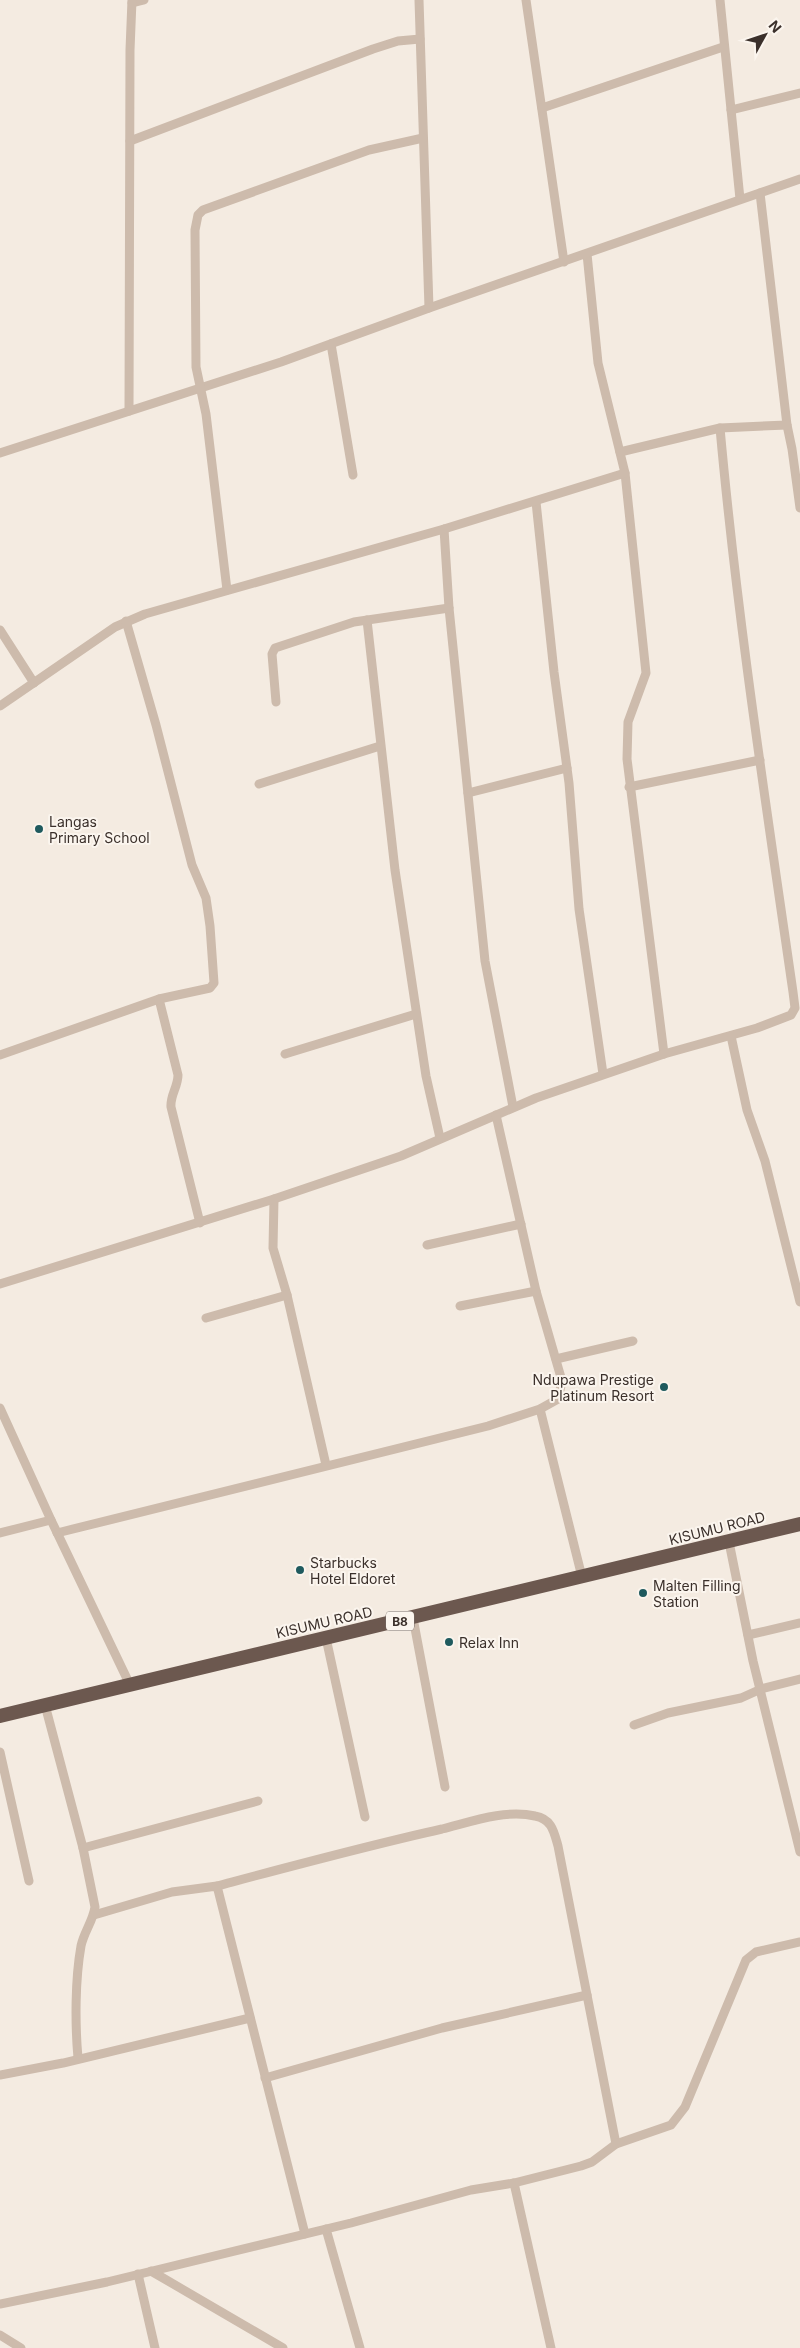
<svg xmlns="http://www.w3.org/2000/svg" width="800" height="2348" viewBox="0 0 800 2348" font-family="Inter,sans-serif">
<rect width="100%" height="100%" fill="#f4ebe1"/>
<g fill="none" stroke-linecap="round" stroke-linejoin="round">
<!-- minor -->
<g stroke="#cdbbac" stroke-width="9">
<path d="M419 0 429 308"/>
<path d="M526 0 564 262"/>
<path d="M720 0 740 199"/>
<path d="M132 3 144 0"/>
<path d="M542 108 723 47"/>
<path d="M731 110 800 93"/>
<path d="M130 141 373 49 398 41 420 39"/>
<path d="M760 193 787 425 792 449 800 508"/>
<path d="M587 254 598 363 625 473 646 673 628 722 627 759 664 1054"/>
<path d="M331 344 353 475"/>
<path d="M129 411 130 50 132 0"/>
<path d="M620 452 720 428 787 425"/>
<path d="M0 453 281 362 429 308 800 179"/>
<path d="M536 502 554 672 569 783 579 909 603 1074"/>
<path d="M444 529 449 608 485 961 513 1107"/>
<path d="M227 590 206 414 196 367 195 230 198 215 203 210 369 150 423 138"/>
<path d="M367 620 395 870 426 1076 440 1138"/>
<path d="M0 630 34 683"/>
<path d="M276 702 272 654 275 648 354 622 449 608"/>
<path d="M0 706 115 627 145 614 444 529 625 473"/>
<path d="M259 784 380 746"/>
<path d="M629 787 760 760"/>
<path d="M468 793 567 768"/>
<path d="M159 999 178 1075C178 1087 170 1095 171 1107L200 1223"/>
<path d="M731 1036 747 1110 765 1161 800 1302"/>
<path d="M285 1054 416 1014"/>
<path d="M0 1055 159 999 210 988 214 983 210 926 206 898 192 865 156 725 126 621"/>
<path d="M274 1199 273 1248 287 1295 326 1465"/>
<path d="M427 1245 521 1224"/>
<path d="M0 1284 274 1199 401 1156 536 1098 664 1054 757 1028 791 1015 795 1008 793 992C766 804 737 617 720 428"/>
<path d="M460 1306 536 1291"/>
<path d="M206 1318 287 1295"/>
<path d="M556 1359 633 1341"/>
<path d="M0 1408 51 1520 130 1685"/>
<path d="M540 1409 582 1577"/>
<path d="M0 1533 51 1520"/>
<path d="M57 1533 488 1426 540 1409 558 1399 562 1381 536 1291 496 1115"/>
<path d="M729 1542 753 1661 800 1852"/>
<path d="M413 1618 445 1787"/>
<path d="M748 1635 800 1623"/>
<path d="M326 1638 365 1817"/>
<path d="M45 1705 83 1848 95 1907C93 1921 84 1932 81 1946 75 1980 75 2024 78 2058"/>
<path d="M634 1725 668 1713 741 1698 761 1689 800 1679"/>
<path d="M0 1752 29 1881"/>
<path d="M83 1848 258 1801"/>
<path d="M217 1886C292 1866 366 1846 442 1829 470 1822 505 1809 535 1816 552 1819 554 1832 558 1846L616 2144"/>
<path d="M94 1915 172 1892 217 1886 305 2234"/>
<path d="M0 2075 63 2063 250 2018"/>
<path d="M265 2078 442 2028 587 1995"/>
<path d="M514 2183 551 2348"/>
<path d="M326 2229 360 2348"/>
<path d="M151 2271 283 2348"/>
<path d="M138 2274 155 2348"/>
<path d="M0 2304 107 2282 351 2223 471 2190 514 2183 581 2166 592 2162 616 2144 671 2125 685 2107 746 1960 756 1952 800 1942"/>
<path d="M0 2335 21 2348"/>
</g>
<!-- trunk -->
<path stroke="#6c584f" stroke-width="14" d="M0 1716 800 1524"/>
</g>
<!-- markers -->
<g fill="#1f5a5e" stroke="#fbf5ee" stroke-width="2">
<circle cx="39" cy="829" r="5"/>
<circle cx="664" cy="1387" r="5"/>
<circle cx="300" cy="1570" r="5"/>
<circle cx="643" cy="1593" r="5"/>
<circle cx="449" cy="1642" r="5"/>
</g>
<g text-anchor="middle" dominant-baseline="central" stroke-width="4" stroke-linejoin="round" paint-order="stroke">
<!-- shield labels -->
<rect fill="#fbf5ee" stroke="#756b66" stroke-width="1" x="386" y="1611.5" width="28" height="19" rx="4"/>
<g font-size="12" font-weight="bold" fill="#3b302b">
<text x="400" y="1621">B8</text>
</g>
<!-- poi labels -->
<g font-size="14" fill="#3b302b" stroke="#fbf5ee" text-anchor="start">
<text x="49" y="821">Langas<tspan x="49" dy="16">Primary School</tspan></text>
<text x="654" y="1379" text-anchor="end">Ndupawa Prestige<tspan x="654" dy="16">Platinum Resort</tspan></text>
<text x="310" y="1562">Starbucks<tspan x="310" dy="16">Hotel Eldoret</tspan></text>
<text x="653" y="1585">Malten Filling<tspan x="653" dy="16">Station</tspan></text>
<text x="459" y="1642">Relax Inn</text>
</g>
<!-- street labels -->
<g font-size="14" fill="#3b302b" stroke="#fbf5ee">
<text transform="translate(717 1528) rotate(-14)">KISUMU ROAD</text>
<text transform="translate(324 1622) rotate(-13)">KISUMU ROAD</text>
</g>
</g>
<!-- north arrow -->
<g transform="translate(765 35) rotate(50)" stroke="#fbf5ee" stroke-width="4" paint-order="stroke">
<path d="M0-4L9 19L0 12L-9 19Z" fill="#3b302b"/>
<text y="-8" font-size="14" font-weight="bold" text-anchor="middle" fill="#3b302b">N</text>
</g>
</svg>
